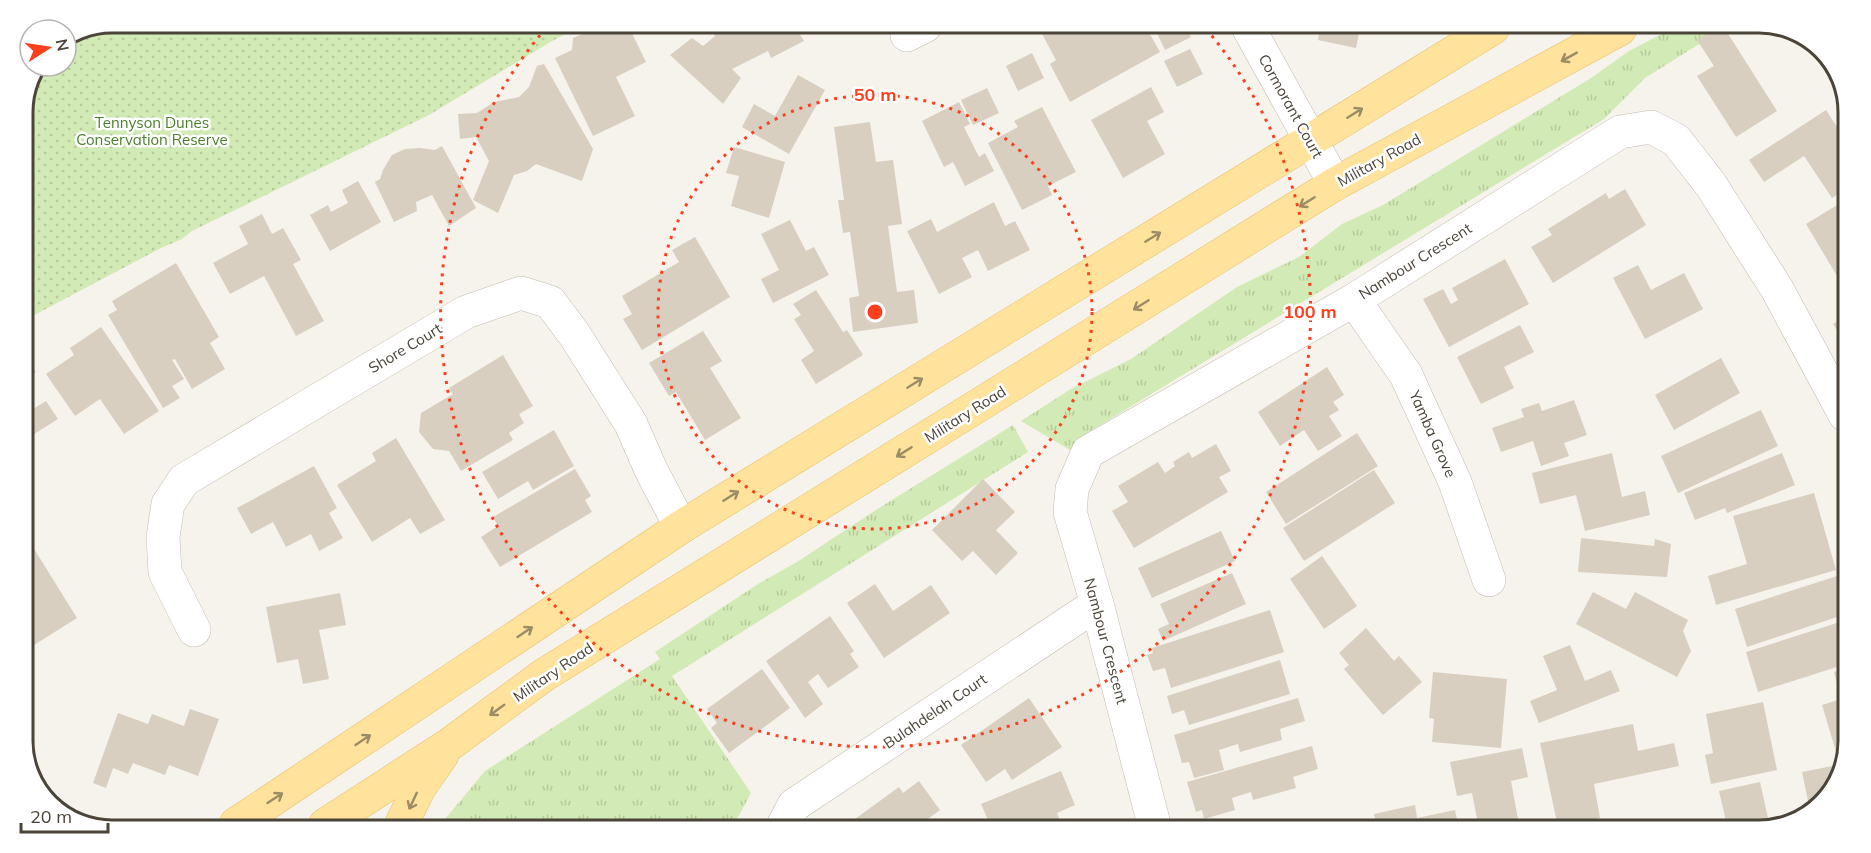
<svg xmlns="http://www.w3.org/2000/svg" width="1871" height="853" viewBox="0 0 1871 853" font-family="Mulish,sans-serif">
<defs>
<pattern id="grass-tufts" width="24" height="20" patternUnits="userSpaceOnUse" patternTransform="scale(1.5)"><rect width="24" height="20" fill="#d2eab5"/><path d="M3 7l-1-3M5 7V3M7 7l1-3M15 17l-1-3M17 17v-4M19 17l1-3" fill="none" stroke="#b6ca9c"/></pattern>
<pattern id="park-dots" width="8" height="8" patternUnits="userSpaceOnUse" patternTransform="scale(1.5)"><rect width="8" height="8" fill="#d2eab5"/><path d="M2 2h.1M6 6h.1" fill="none" stroke="#b6ca9c" stroke-width="1.8" stroke-linecap="round"/></pattern>
</defs>
<rect width="100%" height="100%" fill="#f6f3ec"/>
<!-- grass -->
<g fill="url(#grass-tufts)">
<path d="M1671 29H1723L1645 78 1604 119 1087 433 1070 450 1021 421 1071 389 1131 359 1237 287 1299 257 1342 224 1383 205 1591 78 1629 51Z"/>
<path d="M1013 425 1028 452 672 676 751 793 737 819 736 826 440 825 485 771 660 659 655 652 758 584 797 562 879 508Z"/>
</g>
<!-- park -->
<path fill="url(#park-dots)" d="M112 23 585 24 552 41 429 115 192 231 182 239 161 248 23 321V106L41 66H66V41Z"/>
<!-- building -->
<g fill="#d8cfc1">
<path d="M620 25H628L646 62 616 77 635 116 593 136 555 58 572 50 573 38 600 27 606 32Z"/>
<path d="M710 25H818L799 33 804 41 771 58 768 51 732 69 741 78 723 104 670 55 692 38 703 46 715 36Z"/>
<path d="M1047 26 1146 27 1160 52 1070 102 1050 64 1056 60 1040 30Z"/>
<path d="M1154 27H1186L1191 37 1165 50Z"/>
<path d="M1320 27 1360 28 1356 48 1318 40Z"/>
<path d="M1715 29H1725L1777 111 1736 137 1697 76 1714 66 1697 40Z"/>
<path d="M1190 49 1203 74 1177 87 1164 61Z"/>
<path d="M1032 53 1044 78 1018 91 1006 66Z"/>
<path d="M544 64 593 149 582 181 536 164 527 171 514 175 498 213 473 200 489 161 476 137 460 139 458 114 477 113 494 102 519 97 529 87 537 66Z"/>
<path d="M798 75 825 90 789 154 742 127 754 104 775 116Z"/>
<path d="M1151 87 1164 112 1147 121 1165 154 1123 178 1091 120Z"/>
<path d="M987 88 999 113 973 125 961 100Z"/>
<path d="M959 102 970 124 964 127 979 157 985 153 994 171 965 186 953 162 944 167 922 121Z"/>
<path d="M1042 107 1076 172 1048 186 1052 195 1022 210 988 143 1018 127 1014 121Z"/>
<path d="M1826 110 1848 144V188L1832 198 1804 156 1764 182 1749 160Z"/>
<path d="M870 122 876 162 893 160 902 224 888 226 897 292 914 290 918 323 853 332 849 298 859 296 850 232 843 233 838 200H844L834 127Z"/>
<path d="M442 146 476 208 449 226 432 195 416 202 417 211 394 222 375 182 380 179 383 170 392 155 405 149 420 148 435 150Z"/>
<path d="M734 147 785 162 769 218 731 206 739 176 726 173Z"/>
<path d="M358 181 381 222 330 251 310 215 328 205 331 212 348 203 342 190Z"/>
<path d="M1625 189 1646 225 1553 283 1531 247 1552 235 1548 229 1606 193 1609 199Z"/>
<path d="M1847 199 1846 291 1806 224Z"/>
<path d="M994 202 1005 226 1015 221 1030 250 988 271 978 250 962 258 972 277 939 294 907 231 931 219 937 232Z"/>
<path d="M262 214 272 234 283 228 301 260 293 264 324 321 296 336 264 276 230 294 213 263 248 244 239 226Z"/>
<path d="M790 220 806 251 814 247 829 275 773 303 761 279 779 270 761 234Z"/>
<path d="M695 237 730 297 642 350 623 319 632 314 622 296 679 262 672 250Z"/>
<path d="M1505 259 1529 304 1449 347 1423 299 1443 289 1451 304 1458 300 1452 288Z"/>
<path d="M176 263 219 337 210 343 225 369 192 389 175 359 172 360 184 379 172 386 180 398 163 408 108 315 117 310 112 301Z"/>
<path d="M1638 265 1651 290 1684 273 1703 309 1645 339 1613 278Z"/>
<path d="M816 290 843 332 847 330 863 355 816 384 801 360 814 351 794 319 801 315 793 304Z"/>
<path d="M1846 315V344L1833 324Z"/>
<path d="M1520 325 1534 352 1504 367 1514 388 1481 404 1457 357Z"/>
<path d="M101 327 159 411 124 434 100 399 75 416 46 374 74 355 70 348Z"/>
<path d="M703 331 722 361 710 368 741 418 705 440 676 392 669 396 649 363Z"/>
<path d="M23 351 36 372 23 380Z"/>
<path d="M503 355 533 406 519 414 524 423 509 433 513 440 461 471 449 451 433 449 419 432 421 413 453 394 449 388Z"/>
<path d="M1721 358 1740 393 1674 430 1655 395Z"/>
<path d="M1327 367 1344 395 1333 402 1339 410 1329 416 1342 436 1318 451 1304 430 1280 446 1258 412Z"/>
<path d="M1574 400 1587 435 1564 443 1569 456 1541 466 1533 441 1501 452 1492 428 1524 417 1521 409 1539 403 1542 411Z"/>
<path d="M46 401 58 419 23 441V415Z"/>
<path d="M1761 410 1778 446 1678 493 1661 456Z"/>
<path d="M554 430 574 466 533 490 528 481 498 499 482 472Z"/>
<path d="M1357 433 1378 466 1286 524 1266 492Z"/>
<path d="M396 438 445 520 420 534 410 518 372 542 337 485 376 461 372 453Z"/>
<path d="M1216 444 1231 471 1219 477 1228 492 1134 548 1112 511 1128 502 1118 486 1158 462 1165 473 1175 466 1173 462 1189 452 1192 458Z"/>
<path d="M1612 453 1622 497 1645 491 1650 515 1585 531 1576 495 1540 504 1532 473Z"/>
<path d="M1782 453 1795 485 1727 513 1725 508 1695 520 1684 493Z"/>
<path d="M314 466 337 508 329 513 343 538 319 551 311 534 286 547 273 522 251 534 237 508Z"/>
<path d="M575 469 591 496 585 500 592 512 500 567 481 537 498 526 493 517Z"/>
<path d="M1374 470 1395 503 1304 561 1283 528Z"/>
<path d="M983 479 1015 512 996 530 1018 553 996 575 973 551 962 561 932 530Z"/>
<path d="M1814 493 1836 570 1716 605 1708 576 1747 564 1733 516Z"/>
<path d="M1221 531 1235 561 1152 598 1138 568Z"/>
<path d="M1581 538 1654 546 1655 539 1671 544 1667 577 1578 572Z"/>
<path d="M31 544 77 618 23 652V549Z"/>
<path d="M1322 556 1357 606 1324 629 1290 579Z"/>
<path d="M1232 573 1246 604 1163 641 1158 629 1169 624 1160 604Z"/>
<path d="M1840 575 1843 586V615L1747 647 1735 609Z"/>
<path d="M875 584 893 611 931 585 950 613 884 658 847 603Z"/>
<path d="M1593 592 1626 609 1635 592 1688 620 1683 631 1691 651 1677 677 1576 624Z"/>
<path d="M340 593 346 625 319 630 329 679 303 684 298 659 277 663 266 607Z"/>
<path d="M1270 610 1284 652 1171 688 1165 668 1153 671 1147 655 1153 653 1152 648Z"/>
<path d="M830 616 854 651 850 654 859 667 828 688 818 674 808 682 823 704 805 718 766 661Z"/>
<path d="M1843 621V665L1758 692 1746 652Z"/>
<path d="M1366 628 1394 661 1399 656 1422 682 1383 715 1344 669 1349 665 1339 653Z"/>
<path d="M1570 645 1585 681 1611 670 1620 691 1539 723 1530 701 1557 690 1543 656Z"/>
<path d="M1280 660 1290 694 1189 725 1184 710 1172 714 1167 696Z"/>
<path d="M762 669 790 708 729 753 711 728 717 723 707 709Z"/>
<path d="M1843 669 1842 754 1837 755 1822 705 1841 699 1834 672Z"/>
<path d="M1433 672 1507 679 1501 748 1432 742 1434 719 1429 718Z"/>
<path d="M1029 698 1062 747 1012 780 1005 769 986 782 961 745Z"/>
<path d="M1298 698 1305 721 1280 729 1282 740 1240 752 1238 744 1219 750 1224 770 1194 778 1189 762 1182 763 1174 735Z"/>
<path d="M1763 702 1777 770 1711 784 1705 755 1713 753 1706 714Z"/>
<path d="M190 709 219 719 198 776 169 765 165 775 133 763 128 774 113 768 106 788 93 783 118 713 148 724 152 714 184 726Z"/>
<path d="M1633 724 1638 751 1674 743 1679 766 1594 784 1600 818 1558 827 1540 743Z"/>
<path d="M1312 746 1318 769 1293 777 1296 788 1253 800 1251 792 1232 798 1235 810 1204 819 1202 810 1196 812 1187 782Z"/>
<path d="M1522 748 1528 777 1511 781 1520 830 1479 829 1472 793 1457 796 1450 762Z"/>
<path d="M1842 764V776L1818 804 1809 806 1802 772Z"/>
<path d="M1061 771 1075 805 1057 813 1063 828 1026 827 1024 823 1013 827H991L981 804Z"/>
<path d="M919 781 940 810 917 827H844L899 787 903 793Z"/>
<path d="M1760 782 1770 827 1760 830H1728L1719 791Z"/>
<path d="M1415 805 1417 818 1455 810 1459 829H1377L1374 814Z"/>
</g>
<g fill="none" stroke-linecap="round" stroke-linejoin="round">
<!-- minor casing -->
<g stroke="#c2bbae" stroke-width="34">
<g id="minor">
<path d="M1248 27 1335 184"/>
<path d="M907 35 925 26"/>
<path d="M1354 300 1406 375 1455 482 1489 580"/>
<path d="M194 630 165 572 163 537 168 504 184 480 466 312 521 293 550 302 574 334 631 424 651 470 681 527"/>
<path d="M783 826 794 805 1097 604"/>
<path d="M1155 828 1097 604 1070 512 1072 489 1088 452 1354 300 1620 132 1651 127 1676 140 1711 185 1777 289 1845 415"/>
</g>
</g>
<!-- major casing -->
<g stroke="#e6c16a" stroke-width="34">
<g id="major">
<path d="M236 824 681 527 1493 28"/>
<path d="M325 825 450 744 544 675 1335 184 1620 29"/>
<path d="M401 825 419 788 442 755"/>
</g>
</g>
<!-- minor -->
<use href="#minor" stroke="#fff" stroke-width="33"/>
<!-- major -->
<use href="#major" stroke="#ffe39c" stroke-width="33"/>
</g>
<!-- one-way arrows -->
<defs><path id="oneway-shaft" d="M-6 0H5M1.5-3L5.5 0L1.5 3" fill="none" stroke-width="1.6" stroke-linecap="round" stroke-linejoin="round" transform="scale(1.5)"/></defs>
<g stroke="#9c8c66">
<use href="#oneway-shaft" transform="translate(1569 57) rotate(151)"/>
<use href="#oneway-shaft" transform="translate(1355 113) rotate(-32)"/>
<use href="#oneway-shaft" transform="translate(1307 202) rotate(148)"/>
<use href="#oneway-shaft" transform="translate(1153 237) rotate(-32)"/>
<use href="#oneway-shaft" transform="translate(1141 305) rotate(148)"/>
<use href="#oneway-shaft" transform="translate(915 383) rotate(-32)"/>
<use href="#oneway-shaft" transform="translate(904 452) rotate(148)"/>
<use href="#oneway-shaft" transform="translate(731 496) rotate(-32)"/>
<use href="#oneway-shaft" transform="translate(525 632) rotate(-34)"/>
<use href="#oneway-shaft" transform="translate(497 710) rotate(144)"/>
<use href="#oneway-shaft" transform="translate(363 740) rotate(-34)"/>
<use href="#oneway-shaft" transform="translate(275 798) rotate(-33)"/>
<use href="#oneway-shaft" transform="translate(413 801) rotate(115)"/>
</g>
<!-- distance rings -->
<g fill="none" stroke="#fc3f1d" stroke-width="3" stroke-dasharray="3 6">
<circle cx="875" cy="312" r="217"/>
<path d="M1206 29A435 435 0 1 1 547 27"/>
</g>
<g text-anchor="middle" dominant-baseline="central" stroke-width="5" stroke-linejoin="round" paint-order="stroke">
<!-- street labels -->
<g font-size="15" fill="#4b4439" stroke="#fff">
<text transform="translate(1291 106) rotate(61)">Cormorant Court</text>
<text transform="translate(1379 160) rotate(-29)">Military Road</text>
<text transform="translate(1415 261) rotate(-32)">Nambour Crescent</text>
<text transform="translate(405 348) rotate(-31)">Shore Court</text>
<text transform="translate(965 414) rotate(-32)">Military Road</text>
<text transform="translate(1433 434) rotate(66)">Yamba Grove</text>
<text transform="translate(1106 641) rotate(75)">Nambour Crescent</text>
<text transform="translate(553 672) rotate(-34)">Military Road</text>
<text transform="translate(935 711) rotate(-34)">Bulahdelah Court</text>
</g>
<!-- park labels -->
<g font-size="15" fill="#4a7f2a" stroke="#fff">
<text x="152" y="122">Tennyson Dunes<tspan x="152" dy="17">Conservation Reserve</tspan></text>
</g>
</g>
<!-- crop -->
<path d="M0 0H1871V853H0ZM112 33H1759A79 79 0 0 1 1838 112V741A79 79 0 0 1 1759 820H112A79 79 0 0 1 33 741V112A79 79 0 0 1 112 33Z" fill="#fff" fill-rule="evenodd"/>
<path fill="none" stroke="#4b4439" stroke-width="3" d="M112 33H1759A79 79 0 0 1 1838 112V741A79 79 0 0 1 1759 820H112A79 79 0 0 1 33 741V112A79 79 0 0 1 112 33Z"/>
<circle cx="875" cy="312" r="9" fill="#fc3f1d" stroke="#fff" stroke-width="3"/>
<g font-size="18" text-anchor="middle" font-weight="bold" fill="#fc3f1d" stroke="#fff" stroke-width="5" stroke-linejoin="round" paint-order="stroke">
<text x="875" y="101">50 m</text>
<text x="1310" y="318">100 m</text>
</g>
<!-- north arrow -->
<g transform="translate(48 48) rotate(78)"><circle r="28" fill="#ffffff" stroke="#b7b4b0" stroke-width="1.5"/>
<path d="M0-4.5L10 22L0 15L-10 22Z" fill="#fc3f1d"/>
<text y="-9" font-size="16" font-weight="bold" text-anchor="middle" fill="#4b4439">N</text>
</g>
<!-- scale -->
<path d="M21 823v9h87v-9" fill="none" stroke="#4b4439" stroke-width="3"/>
<text x="30" y="823" font-size="18" fill="#4b4439" stroke="#ffffff" stroke-width="4.5" paint-order="stroke">20 m</text>
</svg>
